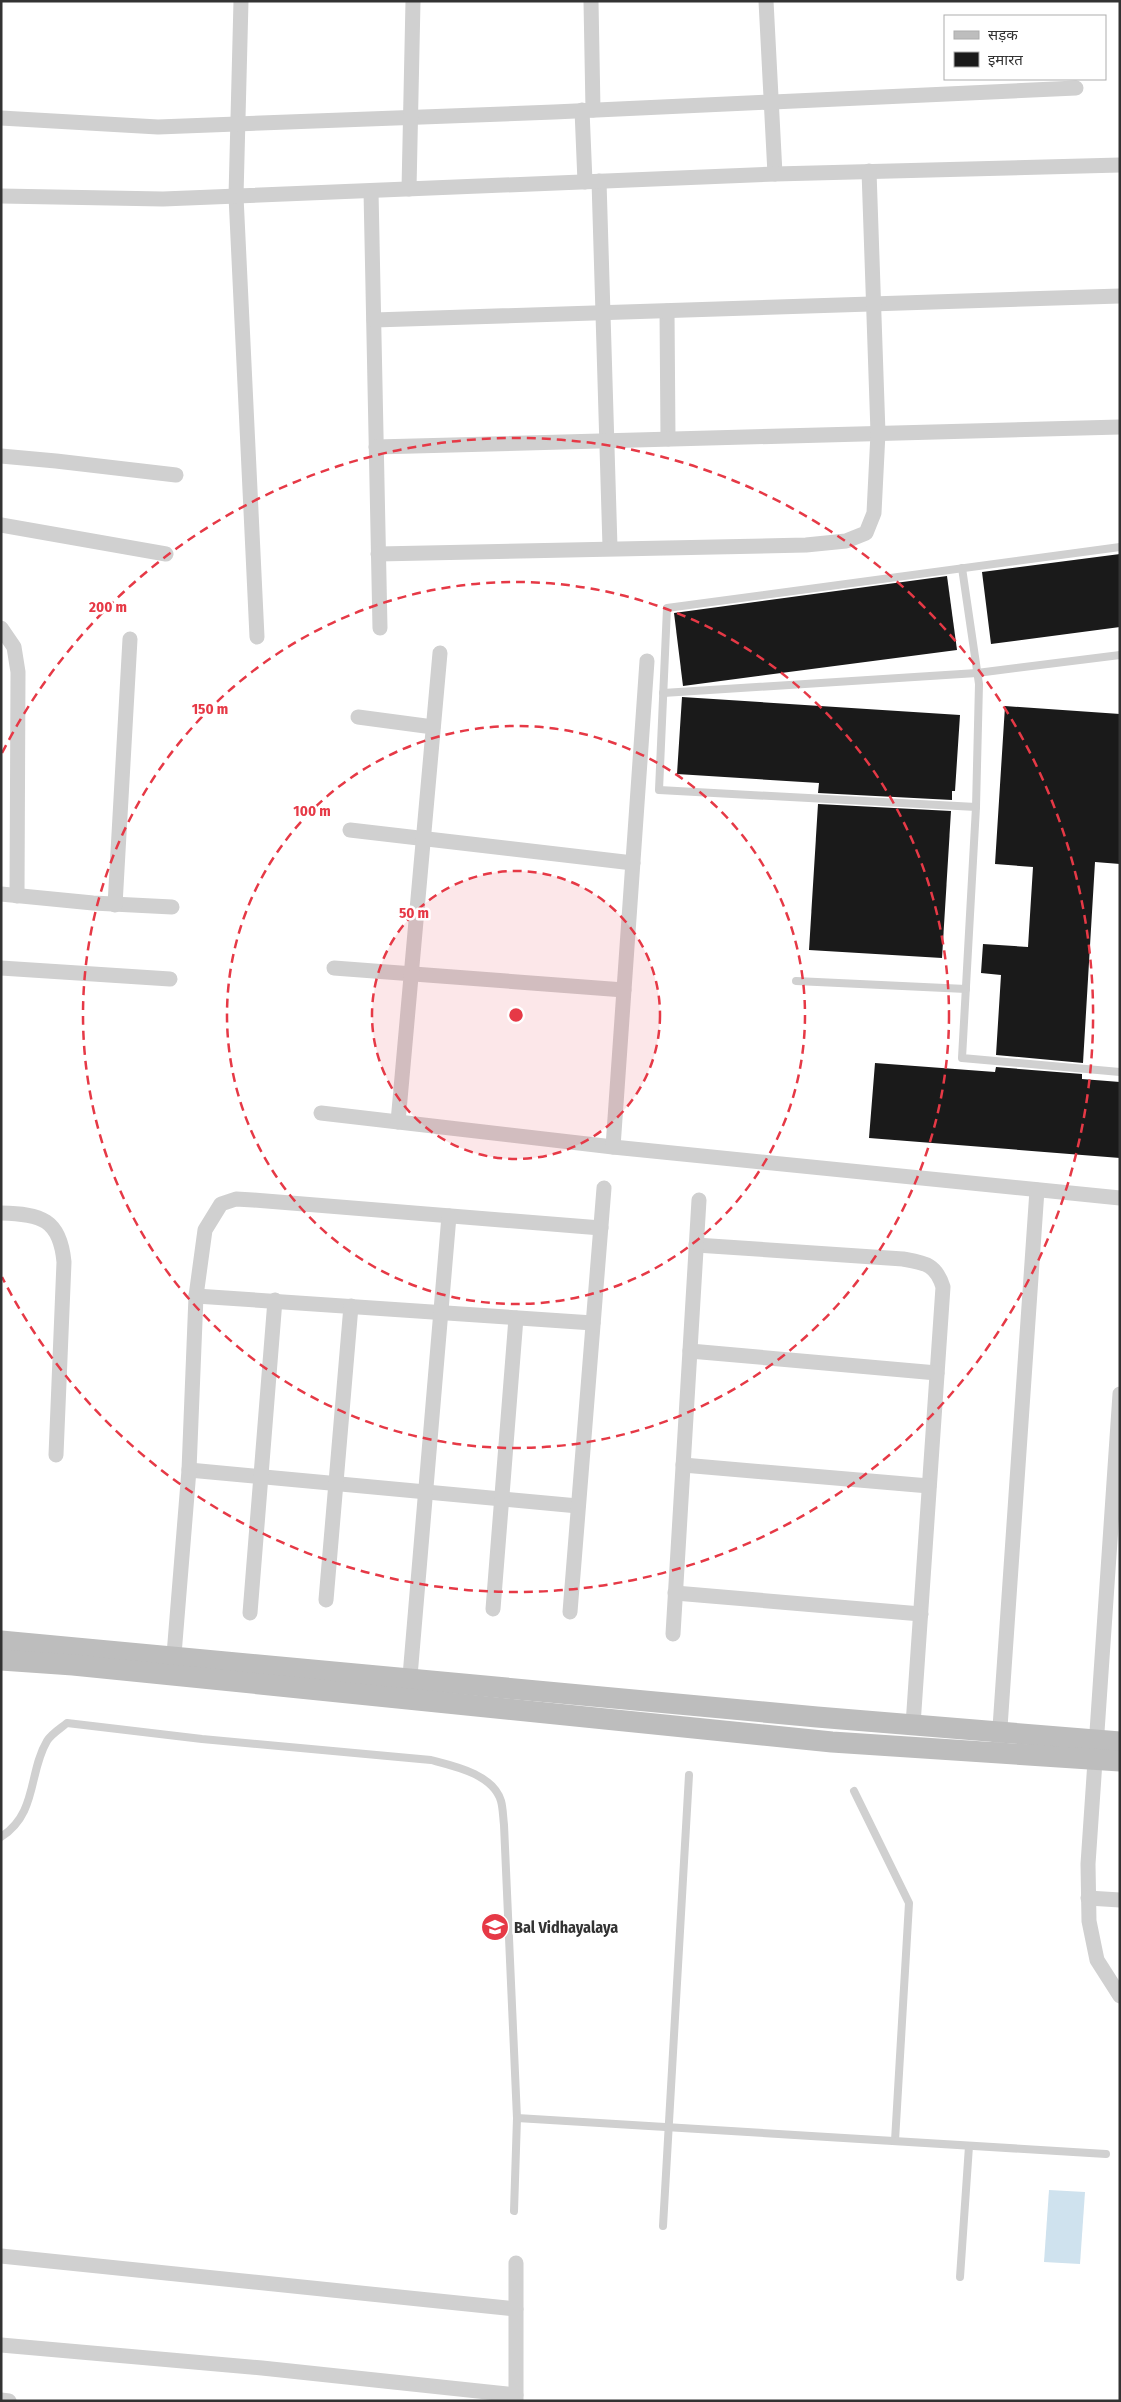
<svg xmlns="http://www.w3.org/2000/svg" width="1121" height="2402" viewBox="0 0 1121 2402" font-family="'Fira Sans Condensed','Noto Sans Devanagari',sans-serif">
<rect width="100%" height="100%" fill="#fff"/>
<!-- water -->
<path fill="#cfe2ee" d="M1049 2190 1085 2192 1080 2264 1044 2262Z"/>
<!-- building -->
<g fill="#1a1a1a">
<path d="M1120 554V627L991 644 982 572Z"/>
<path d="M947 576 957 650 683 686 674 613Z"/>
<path d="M682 697 960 715 955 791H952V800L818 793 819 783 677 774Z"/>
<path d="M1005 706 1120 714V864L1095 862 1083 1063 996 1055 1001 975 981 973 983 944 1028 947 1033 867 995 864Z"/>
<path d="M818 804 951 811 942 958 809 950Z"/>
<path d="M875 1063 995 1072 996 1067 1082 1074V1079L1120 1082V1158L869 1138Z"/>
</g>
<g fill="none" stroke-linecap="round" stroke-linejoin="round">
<!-- lane -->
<g stroke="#d0d0d0" stroke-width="8">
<path d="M962 568 979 684 976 807 962 1058 1120 1072"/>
<path d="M663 693 977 673 1120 655"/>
<path d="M976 807 659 790 667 608 1120 547"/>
<path d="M796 981 966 989"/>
<path d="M854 1791 909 1903 895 2141"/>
<path d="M1 1837C38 1813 28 1773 47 1741 51 1734 61 1728 67 1723L202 1739 431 1760C454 1766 493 1774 501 1801 503 1808 503 1817 504 1825L517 2118 514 2211"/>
<path d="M517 2118 1106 2154"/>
<path d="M663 2226 689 1775"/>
<path d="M960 2277 969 2146"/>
</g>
<!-- street -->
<g stroke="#d0d0d0" stroke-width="15">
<path d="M241 1 236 196 257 637"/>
<path d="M591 1 593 110"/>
<path d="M766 1 775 174"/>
<path d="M582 110 585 182"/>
<path d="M1 118 158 127 554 112 1076 88"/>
<path d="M599 181 610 547"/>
<path d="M409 189 413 1"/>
<path d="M371 191 380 628"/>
<path d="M1 196 163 199 775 174 1120 165"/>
<path d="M667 311 668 439"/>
<path d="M374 320 1120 296"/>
<path d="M376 447 1120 427"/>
<path d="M1 456 56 461 176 475"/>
<path d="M1 525 166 554"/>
<path d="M378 554 806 545 846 541 866 533 874 513 878 433 869 171"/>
<path d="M1 628 14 647 18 672 17 896"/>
<path d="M358 717 433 727"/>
<path d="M350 830 633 863"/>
<path d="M1 894 93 903 172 907"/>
<path d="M115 905 130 639"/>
<path d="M1 968 170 979"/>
<path d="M334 968 624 990"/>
<path d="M321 1113 613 1147 1120 1198"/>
<path d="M398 1122 440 653"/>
<path d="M613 1147 647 661"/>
<path d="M1 1213C41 1214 60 1219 64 1262L56 1455"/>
<path d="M696 1245 903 1259C925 1263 936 1264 943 1287L913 1725"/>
<path d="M196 1296 593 1323"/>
<path d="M690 1351 937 1373"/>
<path d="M1120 1394 1088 1864 1089 1921 1097 1960 1120 1996"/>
<path d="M683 1465 929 1486"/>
<path d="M189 1470 578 1506"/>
<path d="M675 1593 921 1614"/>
<path d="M326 1600 351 1306"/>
<path d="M493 1609 516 1318"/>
<path d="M570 1612 604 1188"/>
<path d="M250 1613 275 1300"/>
<path d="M673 1634 699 1200"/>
<path d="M173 1667 189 1470 196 1296 205 1230 221 1204 236 1199 253 1200 601 1228"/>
<path d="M409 1688 449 1216"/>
<path d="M999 1742 1037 1190"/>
<path d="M1088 1898 1120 1900"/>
<path d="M1 2256 516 2309"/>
<path d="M1 2345 262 2368 516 2395"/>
<path d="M1 2400 9 2401"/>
<path d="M516 2401V2263"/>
</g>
<!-- secondary -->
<g stroke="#bdbdbd" stroke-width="21">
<path d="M1 1641 817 1717 1120 1742"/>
<path d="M1 1660 73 1665 832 1742 1120 1761"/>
</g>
</g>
<!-- distance rings -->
<circle cx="516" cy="1015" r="144" fill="#e63946" fill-opacity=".12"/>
<g fill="none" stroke="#e63946" stroke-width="2.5" stroke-dasharray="9 6">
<circle cx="516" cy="1015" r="144"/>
<circle cx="516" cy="1015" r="289"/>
<circle cx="516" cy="1015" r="433"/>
<path d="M2 753A577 577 0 1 1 2 1277"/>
</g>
<!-- icons -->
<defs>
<g id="school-disc" transform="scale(1.4375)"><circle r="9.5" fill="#e63946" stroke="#fff"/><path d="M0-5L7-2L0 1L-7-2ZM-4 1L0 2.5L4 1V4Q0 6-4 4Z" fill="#fff"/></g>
</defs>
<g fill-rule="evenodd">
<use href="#school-disc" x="495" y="1927"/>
</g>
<g text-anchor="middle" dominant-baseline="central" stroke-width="5" stroke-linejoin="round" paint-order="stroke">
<!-- poi labels -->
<g font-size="16" font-weight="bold" fill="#333" stroke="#fff" text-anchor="start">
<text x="514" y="1927">Bal Vidhayalaya</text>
</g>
</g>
<circle cx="516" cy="1015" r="8" fill="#e63946" stroke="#fff" stroke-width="2.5"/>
<g font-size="15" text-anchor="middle" font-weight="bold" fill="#e63946" stroke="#fff" stroke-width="5" stroke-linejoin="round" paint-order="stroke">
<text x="108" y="612">200 m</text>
<text x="210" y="714">150 m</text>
<text x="312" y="816">100 m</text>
<text x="414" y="918">50 m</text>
</g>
<!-- border -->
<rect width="1121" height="2402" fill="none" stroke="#333333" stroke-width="5"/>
<!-- legend -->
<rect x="944" y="15" width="162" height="65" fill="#ffffff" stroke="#adadad"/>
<rect x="954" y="31" width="25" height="8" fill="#bdbdbd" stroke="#adadad"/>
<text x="988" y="40" font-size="15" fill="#333333">सड़क</text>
<rect x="954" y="52" width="25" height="15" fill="#1a1a1a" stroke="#adadad"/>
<text x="988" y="65" font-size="15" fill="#333333">इमारत</text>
</svg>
